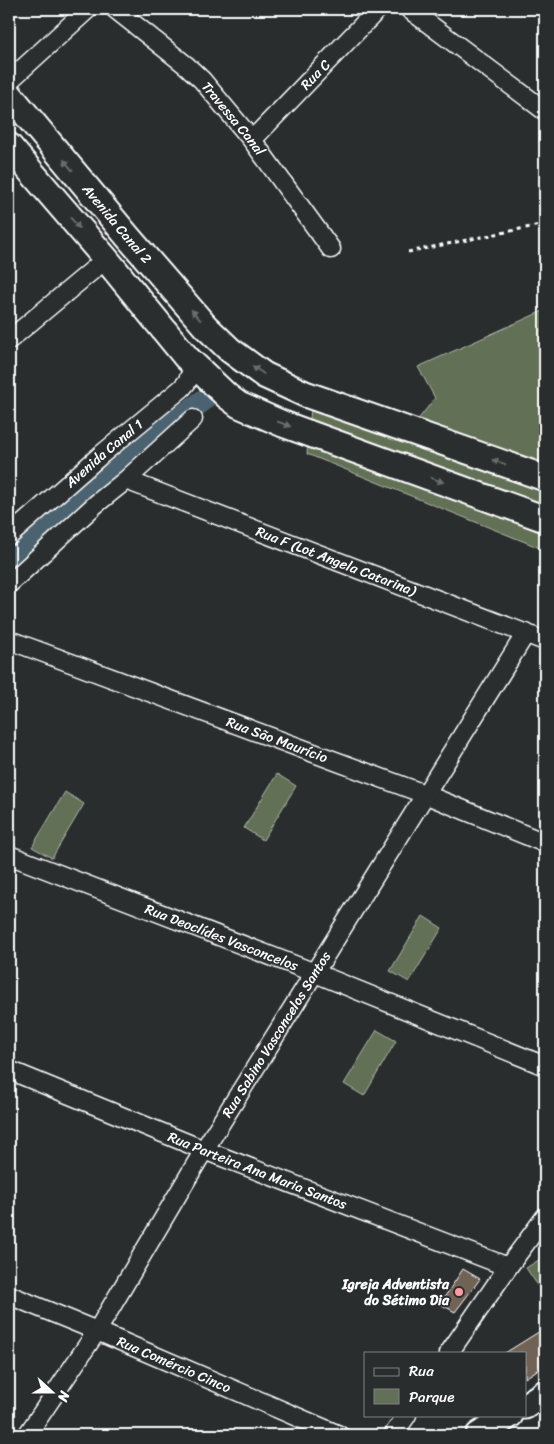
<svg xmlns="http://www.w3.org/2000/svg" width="554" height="1444" viewBox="0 0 554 1444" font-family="Sriracha,sans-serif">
<rect width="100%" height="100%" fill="#2a2d2e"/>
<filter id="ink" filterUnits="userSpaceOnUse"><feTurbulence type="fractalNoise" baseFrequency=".02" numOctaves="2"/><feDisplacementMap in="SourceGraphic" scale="10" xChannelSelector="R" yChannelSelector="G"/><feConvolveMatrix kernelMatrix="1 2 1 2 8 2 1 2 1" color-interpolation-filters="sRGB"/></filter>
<g filter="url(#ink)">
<!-- green -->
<g fill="#627057" stroke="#b0b8ab">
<path d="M545 310V550L307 454 311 407 356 395 405 436 435 398 418 367Z"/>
<path d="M277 774 296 786 263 840 244 828Z"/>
<path d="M65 792 84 804 52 858 32 847Z"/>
<path d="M423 916 442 928 409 982 390 971Z"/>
<path d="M377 1030 396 1041 364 1096 344 1084Z"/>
<path d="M545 1256V1296L526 1268Z"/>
</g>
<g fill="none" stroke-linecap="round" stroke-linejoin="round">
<!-- canal -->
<path stroke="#4c6370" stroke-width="22" d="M9 564 131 453 204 400"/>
</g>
<!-- building -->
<g fill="#706357" stroke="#fff">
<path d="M463 1269 480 1279 455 1312 440 1304Z"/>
<path d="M545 1328V1365L525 1378V1353H505Z"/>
</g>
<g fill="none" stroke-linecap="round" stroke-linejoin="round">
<!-- minor casing -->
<g stroke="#fff" stroke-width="21">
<g id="minor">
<path id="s1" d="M115 9 187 66 202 80 252 140 331 249"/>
<path d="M409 9 545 111"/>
<path d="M9 81 88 9"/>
<path id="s2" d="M252 140 378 9"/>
<path d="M9 340 106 259"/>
<path id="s3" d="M126 480 545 641"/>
<path id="s4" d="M9 536 102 454 182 388 187 382 194 366"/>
<path d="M9 584 96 504 126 480 193 419"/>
<path id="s5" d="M9 640 427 795 545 843"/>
<path id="s6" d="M9 855 315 973 545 1066"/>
<path id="s7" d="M9 1070 204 1150 508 1267"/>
<path id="s8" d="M9 1295 97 1331 339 1435"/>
<path d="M449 1353 508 1267 545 1217"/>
<path id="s9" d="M27 1435 97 1331 204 1150 526 633"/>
<path d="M393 1435 407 1415"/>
</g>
</g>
<!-- secondary casing -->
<g stroke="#fff" stroke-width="29">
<g id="secondary">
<path id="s10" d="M9 94 128 237 205 326 230 350 264 375 305 394 545 478"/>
<path d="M9 146 106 259 186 357 227 396 239 405 283 424 545 519"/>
<path d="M525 1406 545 1393"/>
<path d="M479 1435 510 1415"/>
</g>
</g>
<!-- path -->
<path stroke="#fff" stroke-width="3" stroke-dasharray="4 4" stroke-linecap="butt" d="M408 252 545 224"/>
<!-- minor -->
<use href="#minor" stroke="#2a2d2e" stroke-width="18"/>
<!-- secondary -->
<use href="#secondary" stroke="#2a2d2e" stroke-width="25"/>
</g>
<!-- one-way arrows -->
<defs><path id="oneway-solid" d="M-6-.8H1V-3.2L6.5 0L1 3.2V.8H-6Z" transform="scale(1.25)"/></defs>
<g fill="#6a6c6d">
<use href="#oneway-solid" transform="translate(68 165) rotate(-130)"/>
<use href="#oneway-solid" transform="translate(75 223) rotate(49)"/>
<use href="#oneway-solid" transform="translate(196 315) rotate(-131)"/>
<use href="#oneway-solid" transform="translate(258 370) rotate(-145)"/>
<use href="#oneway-solid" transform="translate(284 424) rotate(21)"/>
<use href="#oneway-solid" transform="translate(499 462) rotate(-161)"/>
<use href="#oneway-solid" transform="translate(437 480) rotate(20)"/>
</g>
</g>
<!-- markers -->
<circle fill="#ff9aa2" stroke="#2a2d2e" stroke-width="2" cx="459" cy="1292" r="5"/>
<g text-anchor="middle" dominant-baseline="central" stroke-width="4" stroke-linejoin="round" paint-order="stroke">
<!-- street labels -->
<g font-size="14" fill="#fff" stroke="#2a2d2e">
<text stroke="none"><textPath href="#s2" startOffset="91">Rua C</textPath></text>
<text stroke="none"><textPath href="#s1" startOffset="162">Travessa Canal</textPath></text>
<text stroke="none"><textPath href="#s10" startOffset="169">Avenida Canal 2</textPath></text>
<text stroke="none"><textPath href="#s4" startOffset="126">Avenida Canal 1</textPath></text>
<text stroke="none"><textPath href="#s3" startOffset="225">Rua F (Lot Angela Catarina)</textPath></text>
<text stroke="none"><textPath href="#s5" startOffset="286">Rua São Maurício</textPath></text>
<text stroke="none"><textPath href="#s6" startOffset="228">Rua Deoclídes Vasconcelos</textPath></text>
<text stroke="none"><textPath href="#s9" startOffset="472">Rua Sabino Vasconcelos Santos</textPath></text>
<text stroke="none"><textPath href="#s7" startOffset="268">Rua Parteira Ana Maria Santos</textPath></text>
<text stroke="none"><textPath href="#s8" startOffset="179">Rua Comércio Cinco</textPath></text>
</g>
<!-- poi labels -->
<g font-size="14" font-weight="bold" fill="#fff" stroke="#2a2d2e" text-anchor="end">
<text x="449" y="1284">Igreja Adventista<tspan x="449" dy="16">do Sétimo Dia</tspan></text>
</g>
</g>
<!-- margin -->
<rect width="554" height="1444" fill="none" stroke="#2a2d2e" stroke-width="30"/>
<rect x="15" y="15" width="524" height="1414" fill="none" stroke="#fff" stroke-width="2" filter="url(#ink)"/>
<!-- legend -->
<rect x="364" y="1352" width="162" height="65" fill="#2a2d2e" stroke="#7f8182"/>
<rect x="374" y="1368" width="25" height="8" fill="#2a2d2e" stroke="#7f8182"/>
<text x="409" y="1376" font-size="15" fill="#ffffff">Rua</text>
<rect x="374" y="1389" width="25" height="15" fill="#627057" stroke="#7f8182"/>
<text x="409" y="1402" font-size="15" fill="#ffffff">Parque</text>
<!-- north arrow -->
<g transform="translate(52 1392) rotate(111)" stroke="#2a2d2e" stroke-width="4" paint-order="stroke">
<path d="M0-4L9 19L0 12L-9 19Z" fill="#ffffff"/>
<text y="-8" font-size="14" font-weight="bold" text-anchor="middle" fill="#ffffff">N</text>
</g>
</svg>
